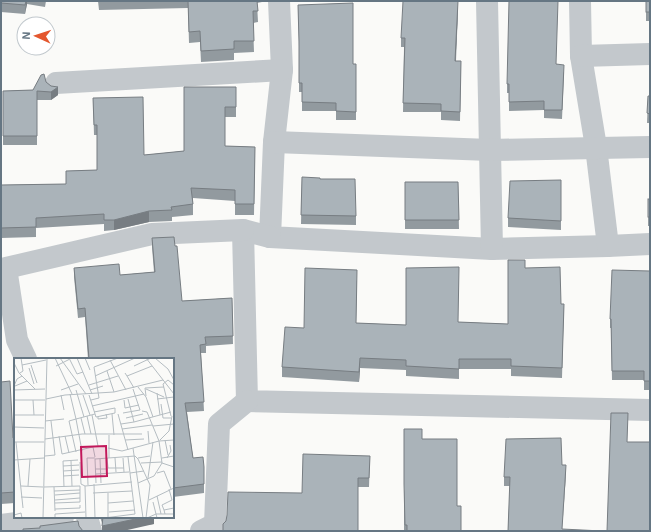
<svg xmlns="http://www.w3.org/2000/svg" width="651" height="532" viewBox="0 0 651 532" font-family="'Exo 2',sans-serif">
<rect width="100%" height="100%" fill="#fafaf8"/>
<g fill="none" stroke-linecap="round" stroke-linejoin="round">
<!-- minor -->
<g stroke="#c3c8cc" stroke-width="22">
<path d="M279 1 282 70 274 142 270 237 492 249 608 246 650 244"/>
<path d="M487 1 492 249"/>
<path d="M580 1 581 56 596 147 608 246"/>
<path d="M581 56 650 54"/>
<path d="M56 83 282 70"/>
<path d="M274 142 490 150 650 147"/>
<path d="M270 237 243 230 247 401 650 410"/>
<path d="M26 359 17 340 6 268 152 234 243 230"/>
<path d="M87 517 91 531"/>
<path d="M1 525 63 517"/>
<path d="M201 531 215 524 219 424 247 401"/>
</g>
</g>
<!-- wall -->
<g fill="#929a9f">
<path d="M1 1H46L45 7 27 4 25 14 1 12Z"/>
<path d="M98 1H262V2L257 3 258 22 253 23 254 52 234 53V60L201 62 200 42 189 43 188 8 99 10Z"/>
<rect x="646" y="1" width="4" height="20"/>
<path d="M298 5 353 64H356V120H336V111H302V92H299V47Z"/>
<path d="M458 10 456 61H461L460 121 441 120V112H403L404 47H401V38Z"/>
<path d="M557 64 564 73 562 119 544 118V110L509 111V93H507V84Z"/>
<path d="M46 82 58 95 51 100H37V145H3V91L33 90Z"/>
<path d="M236 87V117H225V146L255 147 254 215H235V201L193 198V215L172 217V221L149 222 114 230 104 231V224L36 228V237L1 238V185L66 184V171L97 170V135H94L93 98 144 155 184 151Z"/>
<path d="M648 96H650V123H647Z"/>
<path d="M302 177 356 216V225L301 224Z"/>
<path d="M561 180V230L508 227V218Z"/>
<path d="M405 182H458L459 229H405Z"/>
<rect x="648" y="199" width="2" height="27"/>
<path d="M152 238 182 301 232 298 233 344 206 346V353H201L204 411 187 412 193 458 204 476V493L173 497V359H88L85 317 78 318 74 277V268L120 275 154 272 152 247Z"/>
<path d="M525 268 561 304H564L562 378 511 376V369H459V379L406 376V370L360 368 359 382 282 377V367L304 328 357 280 356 323 406 325 458 322 508 324Z"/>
<path d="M650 271V390H644V380H612L611 328H610V319Z"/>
<path d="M1 382 13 438H15V503L1 504Z"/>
<path d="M422 439 457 506 461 531H404V492Z"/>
<path d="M370 456 369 487H358L302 493Z"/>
<path d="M562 465 566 474 508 531 510 486H504V477Z"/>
<path d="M100 517H154V524L102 531 103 526Z"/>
</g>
<!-- shaded-wall -->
<g fill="#777d82">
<path d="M26 1H27V4L25 14Z"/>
<path d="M458 1V10L455 70V61Z"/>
<path d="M58 87V95L51 100V92Z"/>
<path d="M149 211V222L114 230V220Z"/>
<path d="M360 358V368L359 382V372Z"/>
<path d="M566 465V474L562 531Z"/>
<path d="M145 517H154V524L123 531H102V526Z"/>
</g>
<!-- building -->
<g fill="#aab3b9" stroke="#777d82">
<path d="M1 1H26L25 5 1 3Z"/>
<path d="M188 1H257L258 11H253L254 41H234V49L201 51 200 31 189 32Z"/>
<path d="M403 1H458L455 61H461L460 112 441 111V104L403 103 405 38H401Z"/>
<path d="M509 1H558L556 64 564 65 562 110H544V101L509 102V84H507Z"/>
<rect x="646" y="1" width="4" height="11"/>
<path d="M353 3V64H356V112L336 111V103L302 102V83H299V41L298 5Z"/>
<path d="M44 74 46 82 51 86 58 87 51 92 37 91V136H3V91L33 90 41 75Z"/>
<path d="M184 87H236V107H225V146L255 147 254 204H235V190L191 188 193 204 171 207 172 210 149 211 114 220H104V214L36 218V227L1 228V185L66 184V171L97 170V125H94L93 98 143 97 144 155 184 151Z"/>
<path d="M648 96H650V114L647 113Z"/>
<path d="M302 177 320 178V179H355L356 216 301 215Z"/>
<path d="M561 180V221L508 218 510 181Z"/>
<path d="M405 182H458L459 220H405Z"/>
<rect x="648" y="199" width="2" height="18"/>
<path d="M174 237 175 246H177L182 301 232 298 233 336 205 337 206 344 200 345 204 402 185 403 193 458 203 457 204 467V484L173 488V359H89L85 308 78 309 74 268 119 264 120 275 155 272 152 238Z"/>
<path d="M508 260H525V268L560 267 561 304H564L562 368 511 366V359H459V369L406 366V360L360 358 359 372 282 367 285 327 304 328 305 268 357 270 356 323 406 325V268L459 267 458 322 508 324Z"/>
<path d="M612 270 650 271V381H644V371H612L611 319H610Z"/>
<path d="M10 381 13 438H15V492L1 493V382Z"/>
<path d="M611 413H628L627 442H650V531H607Z"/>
<path d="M404 429H422V439H457V506H461V531H407V525H405L404 484Z"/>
<path d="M561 438 562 465H566L562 529 602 531H508L510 477H504L506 439Z"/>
<path d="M303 454 370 456 369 478H358V531H223V524L226 521 227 515 228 492 302 493Z"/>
<path d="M103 517H145L102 526Z"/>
<path d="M78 521 79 526 83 531H23V529L40 528V526Z"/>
</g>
<!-- overview -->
<g transform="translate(14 358)">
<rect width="160" height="160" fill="#fafaf8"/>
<path fill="none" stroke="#b5bdc2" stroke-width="1" d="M41 0 58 36M46 0 72 36M63 0 78 36M71 0 76 12M132 0 160 36M141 0 154 11 160 22M56 2 63 16 69 14M96 2 112 32M0 5 5 15 21 31M8 7 32 2M17 7 23 25M42 8 58 0M120 8 137 0M15 10 20 26M93 13 100 34M6 15 9 13 7 0M111 15 113 18 138 8M81 18 121 0M113 18 120 30M75 27 104 18M0 28 3 21 8 18M1 28 13 23M124 29 132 39 139 59M132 31 150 39M0 32 31 31M47 32 64 26M62 32 70 59M76 32 89 28M143 35 146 57M56 36 62 61 81 56M47 37 50 52M69 37 76 57M75 37 82 59 101 55V50L80 54M132 38 131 30 150 29M32 41 51 37 100 34 149 22M114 41 120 64 157 54M143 41 160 39M0 42H31M19 42 20 57M77 42 85 40 80 9 104 0M110 42 111 50 125 47M147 46 149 60H157M78 48 130 36M109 55 126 52 119 31M98 56 100 77M104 56 114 92M0 57H30M78 57 84 88M73 58 77 76M157 58 149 26 154 22 160 27M84 59V61L93 60 92 56M67 60 71 76M112 60 129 56M31 63 50 61M107 66 120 64M139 68 160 66M0 69 30 70M108 71 138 67M134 73 135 85M45 78 48 96 79 89 81 99M51 78 55 95M31 81 68 76H128M111 82 130 81M146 82 155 73 158 58M151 82 154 97M0 84H30M2 84 9 150M94 90 108 93 145 83 160 82M119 90 129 160M62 94 55 63 62 61 68 93M31 98 41 97 37 63M93 100 94 110H110M95 100V77M101 100 102 114M109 100 110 114M124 100 136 98M148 100 160 98M153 100 157 93 156 87M86 101 87 125M0 102 30 100M57 103 58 128M66 104 67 126 71 128 118 124M127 105 148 104M148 105 160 109M49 108 65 107M81 111H94M49 113 65 112M116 115 130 113M143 115 150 113 157 131M82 116 115 114M49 118 65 117M134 120 139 84M82 125 81 101 121 98 124 101 136 127 132 160M124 125 140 118 148 105 145 83 133 54 128 53M80 126 81 160M74 127 73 100H81M7 128 29 129M14 128 16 101M71 128 72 160M30 129 66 128M40 129 41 153M50 129 49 103 64 102M40 133 66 132M79 135 118 133M94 135V159M41 137 66 135M143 138 147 156M7 139 28 140M41 142 66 140M135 142 160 130M139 144 143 160M41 145 66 144V128M94 145 119 143M41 151 66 150V147M150 152 148 147 158 142 155 131M95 154 120 152M151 156 150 152 160 150M0 157 7 155 8 160M29 160 33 0M41 160V156L71 154M90 160 121 156 114 99M133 160 142 156H160"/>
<path fill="#c2185b" fill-opacity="0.15" stroke="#c2185b" stroke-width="2" d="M92 88 93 118 68 119 67 89Z"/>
<rect width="160" height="160" fill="none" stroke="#657683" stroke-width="2"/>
</g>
<!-- border -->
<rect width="651" height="532" fill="none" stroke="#657683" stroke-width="4"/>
<!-- north arrow -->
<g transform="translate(36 36) rotate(273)"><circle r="19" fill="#ffffff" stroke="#c1c8cd"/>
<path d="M0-3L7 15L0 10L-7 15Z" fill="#e4572e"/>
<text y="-6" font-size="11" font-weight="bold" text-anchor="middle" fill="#657683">N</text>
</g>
</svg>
